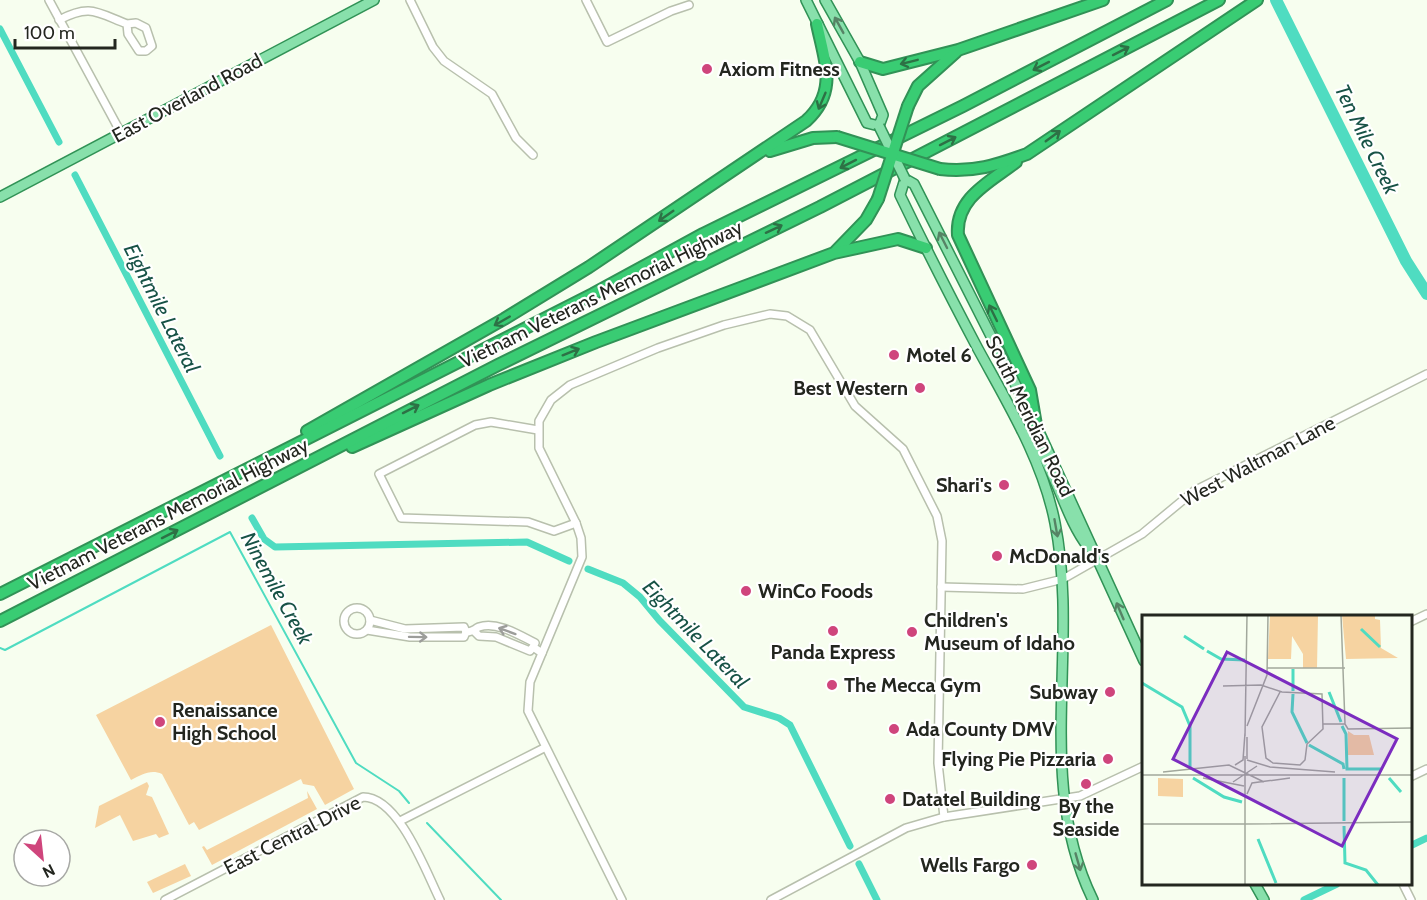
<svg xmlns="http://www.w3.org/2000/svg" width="1427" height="900" viewBox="0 0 1427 900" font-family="Cabin,sans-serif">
<rect width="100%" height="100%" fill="#f7feef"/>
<!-- green -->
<g fill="#f6d3a1">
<path d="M271 625 354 789 325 805 314 786 303 784 301 779 199 830 194 822 189 825 162 774C150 769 142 775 131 780L96 715Z"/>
<path d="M147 782 149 786 146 795 152 797 169 834 159 838 156 834 133 841 120 815 95 828 99 806Z"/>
<path d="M307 791 317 809 212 865 202 847 204 846 207 850 308 798Z"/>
<path d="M185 864 191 876 153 893 147 882Z"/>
</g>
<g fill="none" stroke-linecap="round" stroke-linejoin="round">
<!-- stream -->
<g stroke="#4fdcc1" stroke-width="2">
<path d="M0 648 5 650 230 532 356 763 399 791 409 803"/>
<path d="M427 823 501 900"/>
</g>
<!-- canal -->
<g stroke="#4fdcc1" stroke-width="7">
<path d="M0 29 59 142"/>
<path d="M75 175 220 456"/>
<path d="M252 518 264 539 275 547 527 542 569 561"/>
<path d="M588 569 623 583 640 597 659 620 744 707 779 718 790 725 850 846"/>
<path d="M1410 846 1427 838"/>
<path d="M859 864 877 900"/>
<path d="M1304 900 1337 884"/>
</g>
<!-- river -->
<path stroke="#4fdcc1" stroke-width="12" d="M1276 0 1406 261 1427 294"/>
<!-- minor casing -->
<g stroke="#b8c0ad" stroke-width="10">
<g id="minor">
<path d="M49 0 121 133"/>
<path d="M410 0 433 47 444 61 492 94 516 138 533 155"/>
<path d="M586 0 607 42 671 11 689 5"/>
<path d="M59 20C90 4 96 12 127 24L128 34 139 51H146L152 46 146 28 136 23 127 24"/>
<path d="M538 430 491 422 475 425 379 474 401 518 528 522 554 531 576 523"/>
<path d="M941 587 1023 589 1063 579 1142 534 1194 491 1427 374"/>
<circle cx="357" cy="621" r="13"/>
<path d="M370 620 405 629 464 627 466 632C474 632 474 629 479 627 497 621 519 635 535 643L533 647 542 653"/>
<path d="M1410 622 1427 614"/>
<path d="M367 630 410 637H464L466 632"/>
<path d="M475 632 479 636 496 637 530 651 533 647"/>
<path d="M1410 777 1427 769"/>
<path d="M400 821 544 748"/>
<path d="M1403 884 1411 900"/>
<path d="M165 900 363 797C399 797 426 872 440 900"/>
<path d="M622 900 528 711 530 682 582 557 581 538 576 523 539 448V421L551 400 570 385 658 348 724 325 770 314 787 316 810 330 855 406 903 449 937 516 942 541 938 763 944 817"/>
<path d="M771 900 906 828 944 817 1080 796 1144 766"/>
</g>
</g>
<!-- major casing -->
<g stroke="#319256" stroke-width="12">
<g id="major">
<path d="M806 0 867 123 879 126 883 115 860 62 825 0"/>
<path d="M0 197 374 0"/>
<path d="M1022 430C1056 460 1061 512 1088 547"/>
<path d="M1255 884 1264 900"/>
<path d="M1093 900C1034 780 1080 648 1055 523 1043 461 1008 404 978 349 951 298 925 247 900 195L905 179 914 184 1036 425 1144 661"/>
</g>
</g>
<!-- highway casing -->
<g stroke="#319256" stroke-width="14">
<g id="highway">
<path d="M860 62 883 69 958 50 1103 0"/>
<path d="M908 106 918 86 956 52"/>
<path d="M770 151 813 138 837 137"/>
<path d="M1016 162C990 182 955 198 958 235L1030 390 1036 425"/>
<path d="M940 169C973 173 997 165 1027 154L1257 0"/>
<path d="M836 251 866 220 878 199"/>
<path d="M307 431 504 319 589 267 806 121C838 92 825 62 817 24"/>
<path d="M352 447 489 385 596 342 834 253 898 239 926 248"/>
<path d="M0 594 593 294 703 234 963 106 1167 0"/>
<path d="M0 621 498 365 820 207 1219 0"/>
</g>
</g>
<!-- minor -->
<use href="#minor" stroke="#fff" stroke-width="7"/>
<!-- major -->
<use href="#major" stroke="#88e0ab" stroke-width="9"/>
<!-- highway -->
<use href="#highway" stroke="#39cc73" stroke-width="10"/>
<!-- major-bridge casing -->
<g stroke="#319256" stroke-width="12" stroke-linecap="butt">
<path id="major-bridge" d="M879 126 905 179"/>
</g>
<!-- highway-bridge casing -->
<g stroke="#319256" stroke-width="14" stroke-linecap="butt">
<g id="highway-bridge">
<path d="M837 137 940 169"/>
<path d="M878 199 908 106"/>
</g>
</g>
<!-- major-bridge -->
<use href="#major-bridge" stroke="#88e0ab" stroke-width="9"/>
<!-- highway-bridge -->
<use href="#highway-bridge" stroke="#39cc73" stroke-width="10"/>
</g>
<!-- one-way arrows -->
<defs><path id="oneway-shaft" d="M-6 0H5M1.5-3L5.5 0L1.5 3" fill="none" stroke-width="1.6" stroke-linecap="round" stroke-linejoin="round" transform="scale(1.5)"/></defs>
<g stroke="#568365">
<use href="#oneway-shaft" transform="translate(839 25) rotate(-119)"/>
<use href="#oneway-shaft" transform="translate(943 240) rotate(-117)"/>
<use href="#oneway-shaft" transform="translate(1056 528) rotate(80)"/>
<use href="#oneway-shaft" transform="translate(1120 611) rotate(-113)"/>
<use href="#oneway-shaft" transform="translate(1078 862) rotate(74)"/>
</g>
<g stroke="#2d7145">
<use href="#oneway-shaft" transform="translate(1121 51) rotate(-27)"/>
<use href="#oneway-shaft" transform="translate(909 62) rotate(166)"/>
<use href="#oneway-shaft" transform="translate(1041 66) rotate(153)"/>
<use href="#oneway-shaft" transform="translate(822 101) rotate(113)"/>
<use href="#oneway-shaft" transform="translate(1053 136) rotate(-36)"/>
<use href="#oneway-shaft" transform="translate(948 141) rotate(-27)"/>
<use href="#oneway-shaft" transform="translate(848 164) rotate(153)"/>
<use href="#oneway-shaft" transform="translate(666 216) rotate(145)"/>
<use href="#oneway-shaft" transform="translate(774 229) rotate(-25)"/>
<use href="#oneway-shaft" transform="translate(993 313) rotate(-116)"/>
<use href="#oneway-shaft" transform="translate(502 321) rotate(150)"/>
<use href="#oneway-shaft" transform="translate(571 352) rotate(-22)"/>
<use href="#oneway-shaft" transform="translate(411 409) rotate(-27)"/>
<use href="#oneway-shaft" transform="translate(170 534) rotate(-27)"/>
</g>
<g stroke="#9c9d9a">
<use href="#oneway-shaft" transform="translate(507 631) rotate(-160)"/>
<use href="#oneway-shaft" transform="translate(418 637) rotate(1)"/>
</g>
<!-- markers -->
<g fill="#cf457c" stroke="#fff" stroke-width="2">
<circle cx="707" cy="69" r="6"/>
<circle cx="894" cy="355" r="6"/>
<circle cx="920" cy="388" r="6"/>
<circle cx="1004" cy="485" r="6"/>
<circle cx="997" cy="556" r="6"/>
<circle cx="746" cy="591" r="6"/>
<circle cx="833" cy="631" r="6"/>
<circle cx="912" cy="632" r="6"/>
<circle cx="832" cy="685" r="6"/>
<circle cx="1110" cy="692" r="6"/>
<circle cx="160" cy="722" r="6"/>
<circle cx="894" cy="729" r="6"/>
<circle cx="1108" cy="759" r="6"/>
<circle cx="1086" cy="784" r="6"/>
<circle cx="890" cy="799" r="6"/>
<circle cx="1032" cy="865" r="6"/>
</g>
<g text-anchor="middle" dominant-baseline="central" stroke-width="4.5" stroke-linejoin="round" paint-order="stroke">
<!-- poi labels -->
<g font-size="20" font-weight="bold" fill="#23261f" stroke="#fff" text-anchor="start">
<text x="719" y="69">Axiom Fitness</text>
<text x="906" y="355">Motel 6</text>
<text x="908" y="388" text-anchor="end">Best Western</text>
<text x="992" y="485" text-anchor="end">Shari's</text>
<text x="1009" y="556">McDonald's</text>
<text x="758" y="591">WinCo Foods</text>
<text x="924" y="620">Children's<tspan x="924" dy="23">Museum of Idaho</tspan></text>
<text x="833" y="652" text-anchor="middle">Panda Express</text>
<text x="844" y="685">The Mecca Gym</text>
<text x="1098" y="692" text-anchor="end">Subway</text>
<text x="172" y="710">Renaissance<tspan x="172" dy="23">High School</tspan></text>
<text x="906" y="729">Ada County DMV</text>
<text x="1096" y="759" text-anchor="end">Flying Pie Pizzaria</text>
<text x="902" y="799">Datatel Building</text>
<text x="1086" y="806" text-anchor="middle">By the<tspan x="1086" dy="23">Seaside</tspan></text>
<text x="1020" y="865" text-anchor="end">Wells Fargo</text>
</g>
<!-- street labels -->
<g font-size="20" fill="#23261f" stroke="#fff">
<text transform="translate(187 98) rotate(-28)">East Overland Road</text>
<text transform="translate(601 294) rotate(-26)">Vietnam Veterans Memorial Highway</text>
<text transform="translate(1030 416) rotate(64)">South Meridian Road</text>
<text transform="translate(1258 461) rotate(-28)">West Waltman Lane</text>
<text transform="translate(168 514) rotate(-27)">Vietnam Veterans Memorial Highway</text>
<text transform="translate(292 835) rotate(-27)">East Central Drive</text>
</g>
<!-- water labels -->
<g font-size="21" font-style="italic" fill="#175246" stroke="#fff">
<text transform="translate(1367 139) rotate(64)">Ten Mile Creek</text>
<text transform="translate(162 308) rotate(63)">Eightmile Lateral</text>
<text transform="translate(277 588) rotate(61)">Ninemile Creek</text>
<text transform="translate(696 634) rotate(46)">Eightmile Lateral</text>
</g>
</g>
<!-- overview -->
<g transform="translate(1142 615)">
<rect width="270" height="270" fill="#f7feef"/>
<path d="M128 0 176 1 175 53H161V39L150 21 149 44H126ZM200 0H233V4L238 5 239 33 256 43 204 44ZM206 116 212 120H227L232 140H206ZM16 163 41 164V182L16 181Z" fill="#f6d3a1"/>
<path fill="none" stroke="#4fdcc1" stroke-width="3" d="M219 14 238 32M42 21 62 34M65 36 79 44 103 45M0 68 40 92 48 111V154M151 76V54M187 77 199 107M151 79 150 97 165 128M200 111 204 119 205 154H240M167 130 201 149 202 154M51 163 82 182 100 187M202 163V206M247 163 259 177M202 211 203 248 224 255 236 270M116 224 134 268"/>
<path fill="none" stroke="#a2a89c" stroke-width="1.5" d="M199 0 203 109M125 53H203M81 71 119 70 140 77 180 79 181 114 165 129 163 145 158 150 131 148 124 143 120 112 138 77M181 109H203L206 114 270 113M105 111 125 60 126 0M103 121 105 0M105 122V144M103 141V270M105 145 128 152 193 157M93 150 101 145 103 118M21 157 87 150 122 167M0 160H270M61 163 102 171M91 167 115 151M105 179 110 168 148 163M0 209H103M103 209 270 207"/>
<path fill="#7b2cbf" fill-opacity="0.15" stroke="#7b2cbf" stroke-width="3" d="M85 37 255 124 200 231 31 144Z"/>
<rect width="270" height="270" fill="none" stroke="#23261f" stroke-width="3"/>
</g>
<!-- north arrow -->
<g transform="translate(42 858) rotate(153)"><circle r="28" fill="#ffffff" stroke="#a7a8a5" stroke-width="1.5"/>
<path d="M0-4.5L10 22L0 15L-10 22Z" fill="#cf457c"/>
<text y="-9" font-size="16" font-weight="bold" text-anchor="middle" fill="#23261f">N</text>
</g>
<!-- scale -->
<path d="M15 39v9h100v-9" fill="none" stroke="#23261f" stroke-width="3"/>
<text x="24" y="39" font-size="18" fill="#23261f" stroke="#ffffff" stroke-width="4.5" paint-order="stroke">100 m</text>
</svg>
